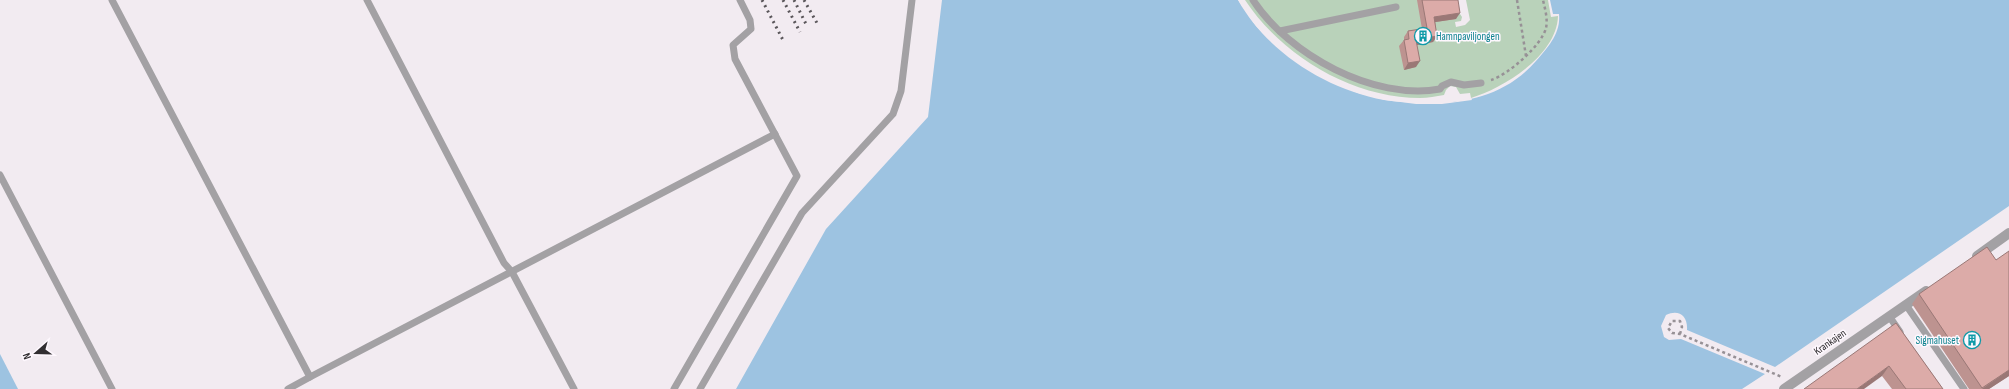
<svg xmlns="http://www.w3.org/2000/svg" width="2009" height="389" viewBox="0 0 2009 389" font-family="'Sofia Sans Condensed',sans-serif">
<rect width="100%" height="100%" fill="#f2ebf1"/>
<!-- green -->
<path fill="#b9d2ba" d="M1245 0H1455L1458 11 1462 17 1461 21 1455 22 1456 27 1465 25 1470 20 1466 0H1548L1551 17 1558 16C1557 55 1504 88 1471 98L1470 93 1460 94 1456 87 1450 86 1446 90 1444 95C1436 96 1428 98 1420 98 1352 98 1282 56 1245 0Z"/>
<!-- water -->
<g fill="#9dc3e1">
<path d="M942 0H1238C1267 52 1326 89 1384 100 1396 102 1409 102 1421 103 1464 105 1507 95 1536 61 1548 47 1561 33 1559 14H1553L1550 0H2009V206L1775 367 1687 330C1688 316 1679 309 1666 315L1661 326 1664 337 1669 340 1681 339 1765 374 1742 389H736L826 229 928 117Z"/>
<path d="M0 354 18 389H0Z"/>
</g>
<!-- pier -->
<path fill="#f2ebf1" d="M1238 0H1240L1258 24 1277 44 1303 64 1329 80 1358 91 1385 98 1416 102H1453L1471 98 1472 100 1442 104H1416L1385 100 1358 93 1329 81 1301 65 1276 46 1256 26Z"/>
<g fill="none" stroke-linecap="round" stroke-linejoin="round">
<!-- path -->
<g stroke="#979196" stroke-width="2.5" stroke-dasharray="3 3" stroke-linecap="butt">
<path d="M1517 0 1526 56"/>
<path d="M1491 80C1508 75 1542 45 1546 28 1548 19 1545 9 1543 0"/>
<path d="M1680 334 1682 327 1680 321H1672L1668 328 1672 333 1680 334 1782 377"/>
</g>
<!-- service -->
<g stroke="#a3a1a4" stroke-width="7">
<path d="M112 0 310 377 775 134"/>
<path d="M367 0 504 263 512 272 574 389"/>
<path d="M1253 0C1289 55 1374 101 1440 89L1442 86 1451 82 1464 85 1481 83"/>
<path d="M1280 31 1396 7"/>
<path d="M0 175 112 389"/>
<path d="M1906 305 1964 389"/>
<path d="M1889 316 1900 332"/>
<path d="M288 389 310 377"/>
<path d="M674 389 797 176 735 59 733 45 751 29 750 20 740 0"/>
<path d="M700 389 802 213 893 114 901 91 912 0"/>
</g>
<!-- minor -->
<g stroke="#a3a1a4" stroke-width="10">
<path d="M1977 256 2009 233"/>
<path d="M1784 389 1926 291"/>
</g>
<!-- rail -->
<g stroke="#595559" stroke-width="3" stroke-dasharray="2 4" stroke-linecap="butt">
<path d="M762 0 783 40"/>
<path d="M783 0 800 32"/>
<path d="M794 0 807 26"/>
<path d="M804 0 817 23"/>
</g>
</g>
<!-- wall -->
<g fill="#bd9390">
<path d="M1417 0H1458L1456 19 1435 22 1437 36 1433 42 1417 45 1416 67 1404 70 1399 46 1404 40V37L1408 31 1422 29Z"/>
<path d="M1996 260 2009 376 1989 389H1969L1912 304 1919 294Z"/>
<path d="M1896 323 1943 389H1892L1882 376Z"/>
</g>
<!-- shaded-wall -->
<g fill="#9a7876">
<path d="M1460 13 1456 19 1429 23 1434 17Z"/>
<path d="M1437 36 1433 42 1412 46 1416 40Z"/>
<path d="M1420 61 1416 67 1404 70 1408 63Z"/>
<path d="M1889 366 1882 376 1864 389H1857Z"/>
<path d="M2009 370V376L1989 389H1982Z"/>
</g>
<!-- building -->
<g fill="#dcaba8" stroke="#9a7876">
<path d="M1422 0H1458L1460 13 1434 17 1437 36 1416 40 1420 61 1408 63 1404 40 1409 39 1408 31 1427 28Z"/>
<path d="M1987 247 1996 260 2009 251V370L1982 388 1919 294Z"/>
<path d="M1896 323 1943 389H1906L1889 366 1857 389H1804Z"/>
</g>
<!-- icons -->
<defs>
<g id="building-ring" transform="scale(0.9)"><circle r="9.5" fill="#fef8fe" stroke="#0f9aa8" stroke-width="1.5"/><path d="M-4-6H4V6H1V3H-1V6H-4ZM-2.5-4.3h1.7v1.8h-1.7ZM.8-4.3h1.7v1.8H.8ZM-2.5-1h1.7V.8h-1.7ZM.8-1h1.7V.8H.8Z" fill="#0f9aa8"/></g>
</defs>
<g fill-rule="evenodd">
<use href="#building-ring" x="1423" y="36"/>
<use href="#building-ring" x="1972" y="340"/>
</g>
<g text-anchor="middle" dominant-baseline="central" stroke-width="3" stroke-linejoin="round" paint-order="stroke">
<!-- culture labels -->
<g font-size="11" fill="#0d838f" stroke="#fef8fe" text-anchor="start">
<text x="1436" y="36">Hamnpaviljongen</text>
<text x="1959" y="340" text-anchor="end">Sigmahuset</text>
</g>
<!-- street labels -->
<g font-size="11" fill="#312e31" stroke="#fef8fe">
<text transform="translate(1830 342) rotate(-35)">Krankajen</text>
</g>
</g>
<!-- north arrow -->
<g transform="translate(36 353) rotate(250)" stroke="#fef8fe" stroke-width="3" paint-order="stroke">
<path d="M0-3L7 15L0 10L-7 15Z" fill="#312e31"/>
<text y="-6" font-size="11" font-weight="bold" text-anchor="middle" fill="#312e31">N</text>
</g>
</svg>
